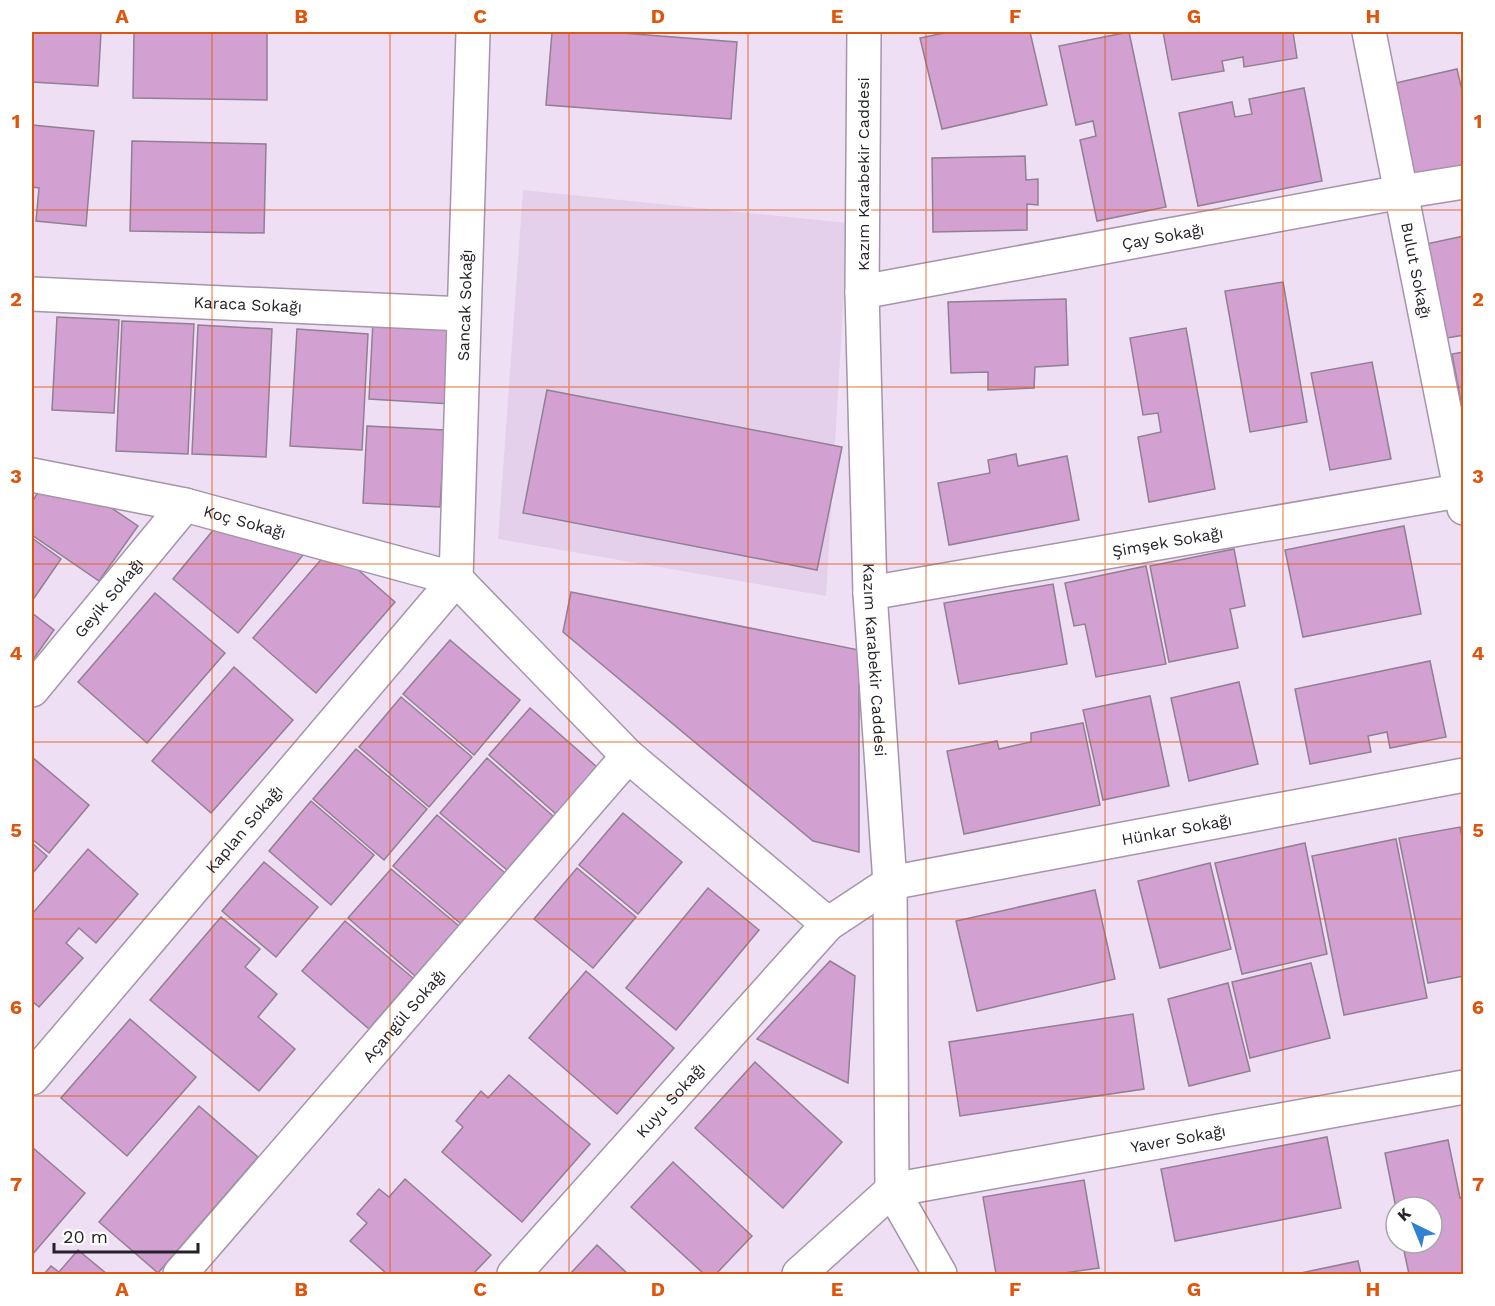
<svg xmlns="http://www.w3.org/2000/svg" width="1495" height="1306" viewBox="0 0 1495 1306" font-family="'Work Sans',sans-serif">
<rect width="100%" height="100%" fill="#efdff5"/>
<!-- built -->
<path fill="#e5d0ec" d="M523 190 848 223 826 596 498 539Z"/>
<!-- building -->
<g fill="#d3a0d2" stroke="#927f91" stroke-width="1.5">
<path d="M32 32H101L98 86 32 82Z"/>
<path d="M134 32H267V100L133 98Z"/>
<path d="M552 32H609L737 42 731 119 546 105Z"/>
<path d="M949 32H1030L1047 105 942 129 920 38Z"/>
<path d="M1129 32 1166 207 1097 221 1080 140 1096 136 1093 121 1076 125 1059 46Z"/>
<path d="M1163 32H1293L1297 58 1244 67 1243 57 1222 61 1224 71 1172 80Z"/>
<path d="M1457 69 1464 99V167L1406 178 1387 85Z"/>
<path d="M1304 88 1322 181 1198 206 1179 113 1232 102 1235 117 1252 114 1249 99Z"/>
<path d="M32 125 94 131 86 226 36 221 39 188 32 187Z"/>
<path d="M132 141 266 144 264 233 130 231Z"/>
<path d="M1025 156 1026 180 1038 179V205L1027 204V230L933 232 932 158Z"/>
<path d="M1464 236V335L1447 338 1426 244Z"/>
<path d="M1283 282 1307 422 1250 432 1225 291Z"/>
<path d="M1066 299 1068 365 1035 367 1034 388 988 390V372L951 373 948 302Z"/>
<path d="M57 317 119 320 114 413 52 410Z"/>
<path d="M122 321 194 324 188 454 116 451Z"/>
<path d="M373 321 456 326 451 404 369 399Z"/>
<path d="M198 325 272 329 266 457 192 454Z"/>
<path d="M1186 328 1215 489 1149 502 1138 437 1161 432 1158 413 1143 415 1130 338Z"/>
<path d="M297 329 368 334 362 450 290 446Z"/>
<path d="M1464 352V418L1452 354Z"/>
<path d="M1372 362 1391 459 1330 470 1311 373Z"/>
<path d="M547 390 842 447 817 570 523 513Z"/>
<path d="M367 426 445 430 440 507 363 503Z"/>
<path d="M1016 454 1018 466 1067 456 1079 520 949 545 938 483 990 473 988 460Z"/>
<path d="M38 492 110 507 138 526 99 581 32 535V502Z"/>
<path d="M1404 526 1421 614 1303 637 1285 550Z"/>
<path d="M214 529 304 554 238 633 173 579Z"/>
<path d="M32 538 61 559 32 601Z"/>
<path d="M332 547 395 602 316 693 253 638Z"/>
<path d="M1234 549 1245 606 1230 609 1238 648 1169 662 1150 566Z"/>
<path d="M1146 566 1166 664 1096 677 1085 624 1074 626 1065 583Z"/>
<path d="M1053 584 1067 664 959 684 944 603Z"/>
<path d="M571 592 859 650V852L813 841 563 632Z"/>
<path d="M155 593 225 653 147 743 78 682Z"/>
<path d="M32 613 54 630 32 661Z"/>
<path d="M450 640 520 700 474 755 403 694Z"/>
<path d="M1430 661 1446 737 1390 748 1387 732 1368 736 1371 752 1310 764 1295 689Z"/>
<path d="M234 667 293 720 211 813 152 761Z"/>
<path d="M1239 682 1258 764 1189 781 1171 698Z"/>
<path d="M1150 696 1169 786 1103 800 1083 710Z"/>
<path d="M401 697 472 757 429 807 359 747Z"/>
<path d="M530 708 597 767 556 814 489 755Z"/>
<path d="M1083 723 1100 805 964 834 947 751 997 741 999 749 1031 742V733Z"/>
<path d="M356 749 427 809 384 860 313 799Z"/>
<path d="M32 757 89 805 49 853 32 839Z"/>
<path d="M487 758 553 816 507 870 440 813Z"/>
<path d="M311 801 374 855 331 905 269 851Z"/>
<path d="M623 813 682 862 638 914 579 865Z"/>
<path d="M437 815 505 873 461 924 393 866Z"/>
<path d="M1460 827 1464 846V976L1428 983 1399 838Z"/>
<path d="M1396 839 1427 998 1344 1015 1312 856Z"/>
<path d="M32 843 47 856 32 874Z"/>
<path d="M1305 843 1327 954 1242 974 1215 863Z"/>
<path d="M88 849 138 894 96 943 79 928 66 943 83 958 39 1007 32 1001V914Z"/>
<path d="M264 862 318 907 276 957 222 911Z"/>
<path d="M1210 863 1231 949 1160 968 1138 881Z"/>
<path d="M577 868 636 917 593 968 534 919Z"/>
<path d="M391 869 459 926 415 976 348 918Z"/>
<path d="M708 888 759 930 676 1030 626 988Z"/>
<path d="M1095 890 1115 979 977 1011 956 921Z"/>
<path d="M221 917 260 949 245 967 277 994 258 1017 295 1049 259 1091 150 1000Z"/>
<path d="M345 921 413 978 369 1029 302 971Z"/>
<path d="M830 961 855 976 848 1083 757 1039Z"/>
<path d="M1311 963 1330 1038 1250 1058 1232 982Z"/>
<path d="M586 971 674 1048 617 1114 529 1038Z"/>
<path d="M1228 983 1250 1071 1189 1086 1168 999Z"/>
<path d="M1133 1014 1144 1089 960 1116 949 1042Z"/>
<path d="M130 1019 196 1077 127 1156 61 1098Z"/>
<path d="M755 1062 842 1142 783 1208 695 1128Z"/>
<path d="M509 1075 590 1144 522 1222 442 1152 463 1127 456 1121 481 1091 488 1098Z"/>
<path d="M199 1106 258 1157 158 1273 99 1222Z"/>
<path d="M1327 1137 1341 1208 1175 1241 1161 1169Z"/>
<path d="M1448 1140 1460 1198 1464 1197V1274H1409L1404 1251 1427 1246V1243H1432V1207H1396V1208L1385 1153Z"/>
<path d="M32 1147 85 1193 32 1255Z"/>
<path d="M673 1162 752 1236 716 1274H704L631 1207Z"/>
<path d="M405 1179 491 1255 473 1274H387L350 1241 367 1223 357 1214 379 1189 389 1197Z"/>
<path d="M1084 1180 1099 1268 1057 1274H996L983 1197Z"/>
<path d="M597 1245 628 1274H570Z"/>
<path d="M78 1250 107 1274H44L51 1266 59 1272Z"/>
<path d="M1358 1261 1361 1274H1296Z"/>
</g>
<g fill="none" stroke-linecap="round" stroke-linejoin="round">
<!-- minor casing -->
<g stroke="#a495aa" stroke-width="36">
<g id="minor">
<path id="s1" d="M864 32 862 292 870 593 890 883 892 1190 940 1274"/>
<path id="s2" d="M1369 32 1464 508"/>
<path id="s3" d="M862 292 1401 192 1464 182"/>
<path id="s4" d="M32 294 463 314"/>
<path id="s5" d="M32 475 185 505 456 579"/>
<path id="s6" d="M456 579 628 756 828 924 890 883 1464 775"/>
<path id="s7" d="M456 579 473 32"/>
<path id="s8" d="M870 593 1464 490"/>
<path id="s9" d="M32 690 185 505"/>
<path id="s10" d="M32 1078 456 579"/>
<path id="s11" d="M180 1274 628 756"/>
<path id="s12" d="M514 1274 828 924"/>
<path id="s13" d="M799 1274 892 1190 1464 1087"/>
</g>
</g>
<!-- minor -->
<use href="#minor" stroke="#fff" stroke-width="33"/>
</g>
<!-- grid -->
<path fill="none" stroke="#de560d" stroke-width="1.5" stroke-opacity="0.55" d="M212 32V1274M390 32V1274M569 32V1274M748 32V1274M926 32V1274M1105 32V1274M1283 32V1274M32 210H1464M32 387H1464M32 564H1464M32 742H1464M32 919H1464M32 1096H1464"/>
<g text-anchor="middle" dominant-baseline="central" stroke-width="4.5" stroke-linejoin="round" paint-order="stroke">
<!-- street labels -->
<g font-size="16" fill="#272129" stroke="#fff">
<text transform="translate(863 174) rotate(-90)">Kazım Karabekir Caddesi</text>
<text stroke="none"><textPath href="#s3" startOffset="306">Çay Sokağı</textPath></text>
<text stroke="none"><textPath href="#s2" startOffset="243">Bulut Sokağı</textPath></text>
<text stroke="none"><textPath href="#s4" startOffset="216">Karaca Sokağı</textPath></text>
<text stroke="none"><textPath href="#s7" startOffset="274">Sancak Sokağı</textPath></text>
<text stroke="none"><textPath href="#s5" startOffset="218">Koç Sokağı</textPath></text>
<text stroke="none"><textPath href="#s8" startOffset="302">Şimşek Sokağı</textPath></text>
<text stroke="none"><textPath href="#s9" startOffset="120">Geyik Sokağı</textPath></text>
<text stroke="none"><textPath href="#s1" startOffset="628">Kazım Karabekir Caddesi</textPath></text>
<text stroke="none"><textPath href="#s10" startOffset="327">Kaplan Sokağı</textPath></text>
<text stroke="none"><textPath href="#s6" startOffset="874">Hünkar Sokağı</textPath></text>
<text stroke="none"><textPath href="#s11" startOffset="342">Açangül Sokağı</textPath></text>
<text stroke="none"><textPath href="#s12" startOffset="234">Kuyu Sokağı</textPath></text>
<text stroke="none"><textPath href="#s13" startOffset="416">Yaver Sokağı</textPath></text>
</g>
</g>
<!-- border -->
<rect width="1495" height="1306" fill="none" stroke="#ffffff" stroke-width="66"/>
<!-- north arrow -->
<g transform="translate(1414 1225) rotate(317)"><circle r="28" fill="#ffffff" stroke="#a9a6a9" stroke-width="1.5"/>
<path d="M0-4.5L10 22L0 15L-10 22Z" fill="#3081d0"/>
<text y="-9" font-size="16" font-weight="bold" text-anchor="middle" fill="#272129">K</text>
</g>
<!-- scale -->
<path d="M54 1243v9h144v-9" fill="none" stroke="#272129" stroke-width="3"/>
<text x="63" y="1243" font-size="18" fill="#272129" stroke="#ffffff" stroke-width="4.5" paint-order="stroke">20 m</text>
<rect x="33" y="33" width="1429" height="1240" fill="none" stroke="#de560d" stroke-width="2"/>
<g font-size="20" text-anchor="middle" font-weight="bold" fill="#de560d">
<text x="122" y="23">A</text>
<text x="301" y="23">B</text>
<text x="480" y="23">C</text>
<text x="658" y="23">D</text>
<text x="837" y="23">E</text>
<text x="1015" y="23">F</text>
<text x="1194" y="23">G</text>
<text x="1373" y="23">H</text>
<text x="16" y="128">1</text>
<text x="1478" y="128">1</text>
<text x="16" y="306">2</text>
<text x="1478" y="306">2</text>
<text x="16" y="483">3</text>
<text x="1478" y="483">3</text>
<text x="16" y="660">4</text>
<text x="1478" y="660">4</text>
<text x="16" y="837">5</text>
<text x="1478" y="837">5</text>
<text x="16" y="1014">6</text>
<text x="1478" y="1014">6</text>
<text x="16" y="1191">7</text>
<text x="1478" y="1191">7</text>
<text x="122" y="1296">A</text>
<text x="301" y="1296">B</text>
<text x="480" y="1296">C</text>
<text x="658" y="1296">D</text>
<text x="837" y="1296">E</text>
<text x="1015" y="1296">F</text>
<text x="1194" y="1296">G</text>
<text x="1373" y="1296">H</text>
</g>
</svg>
